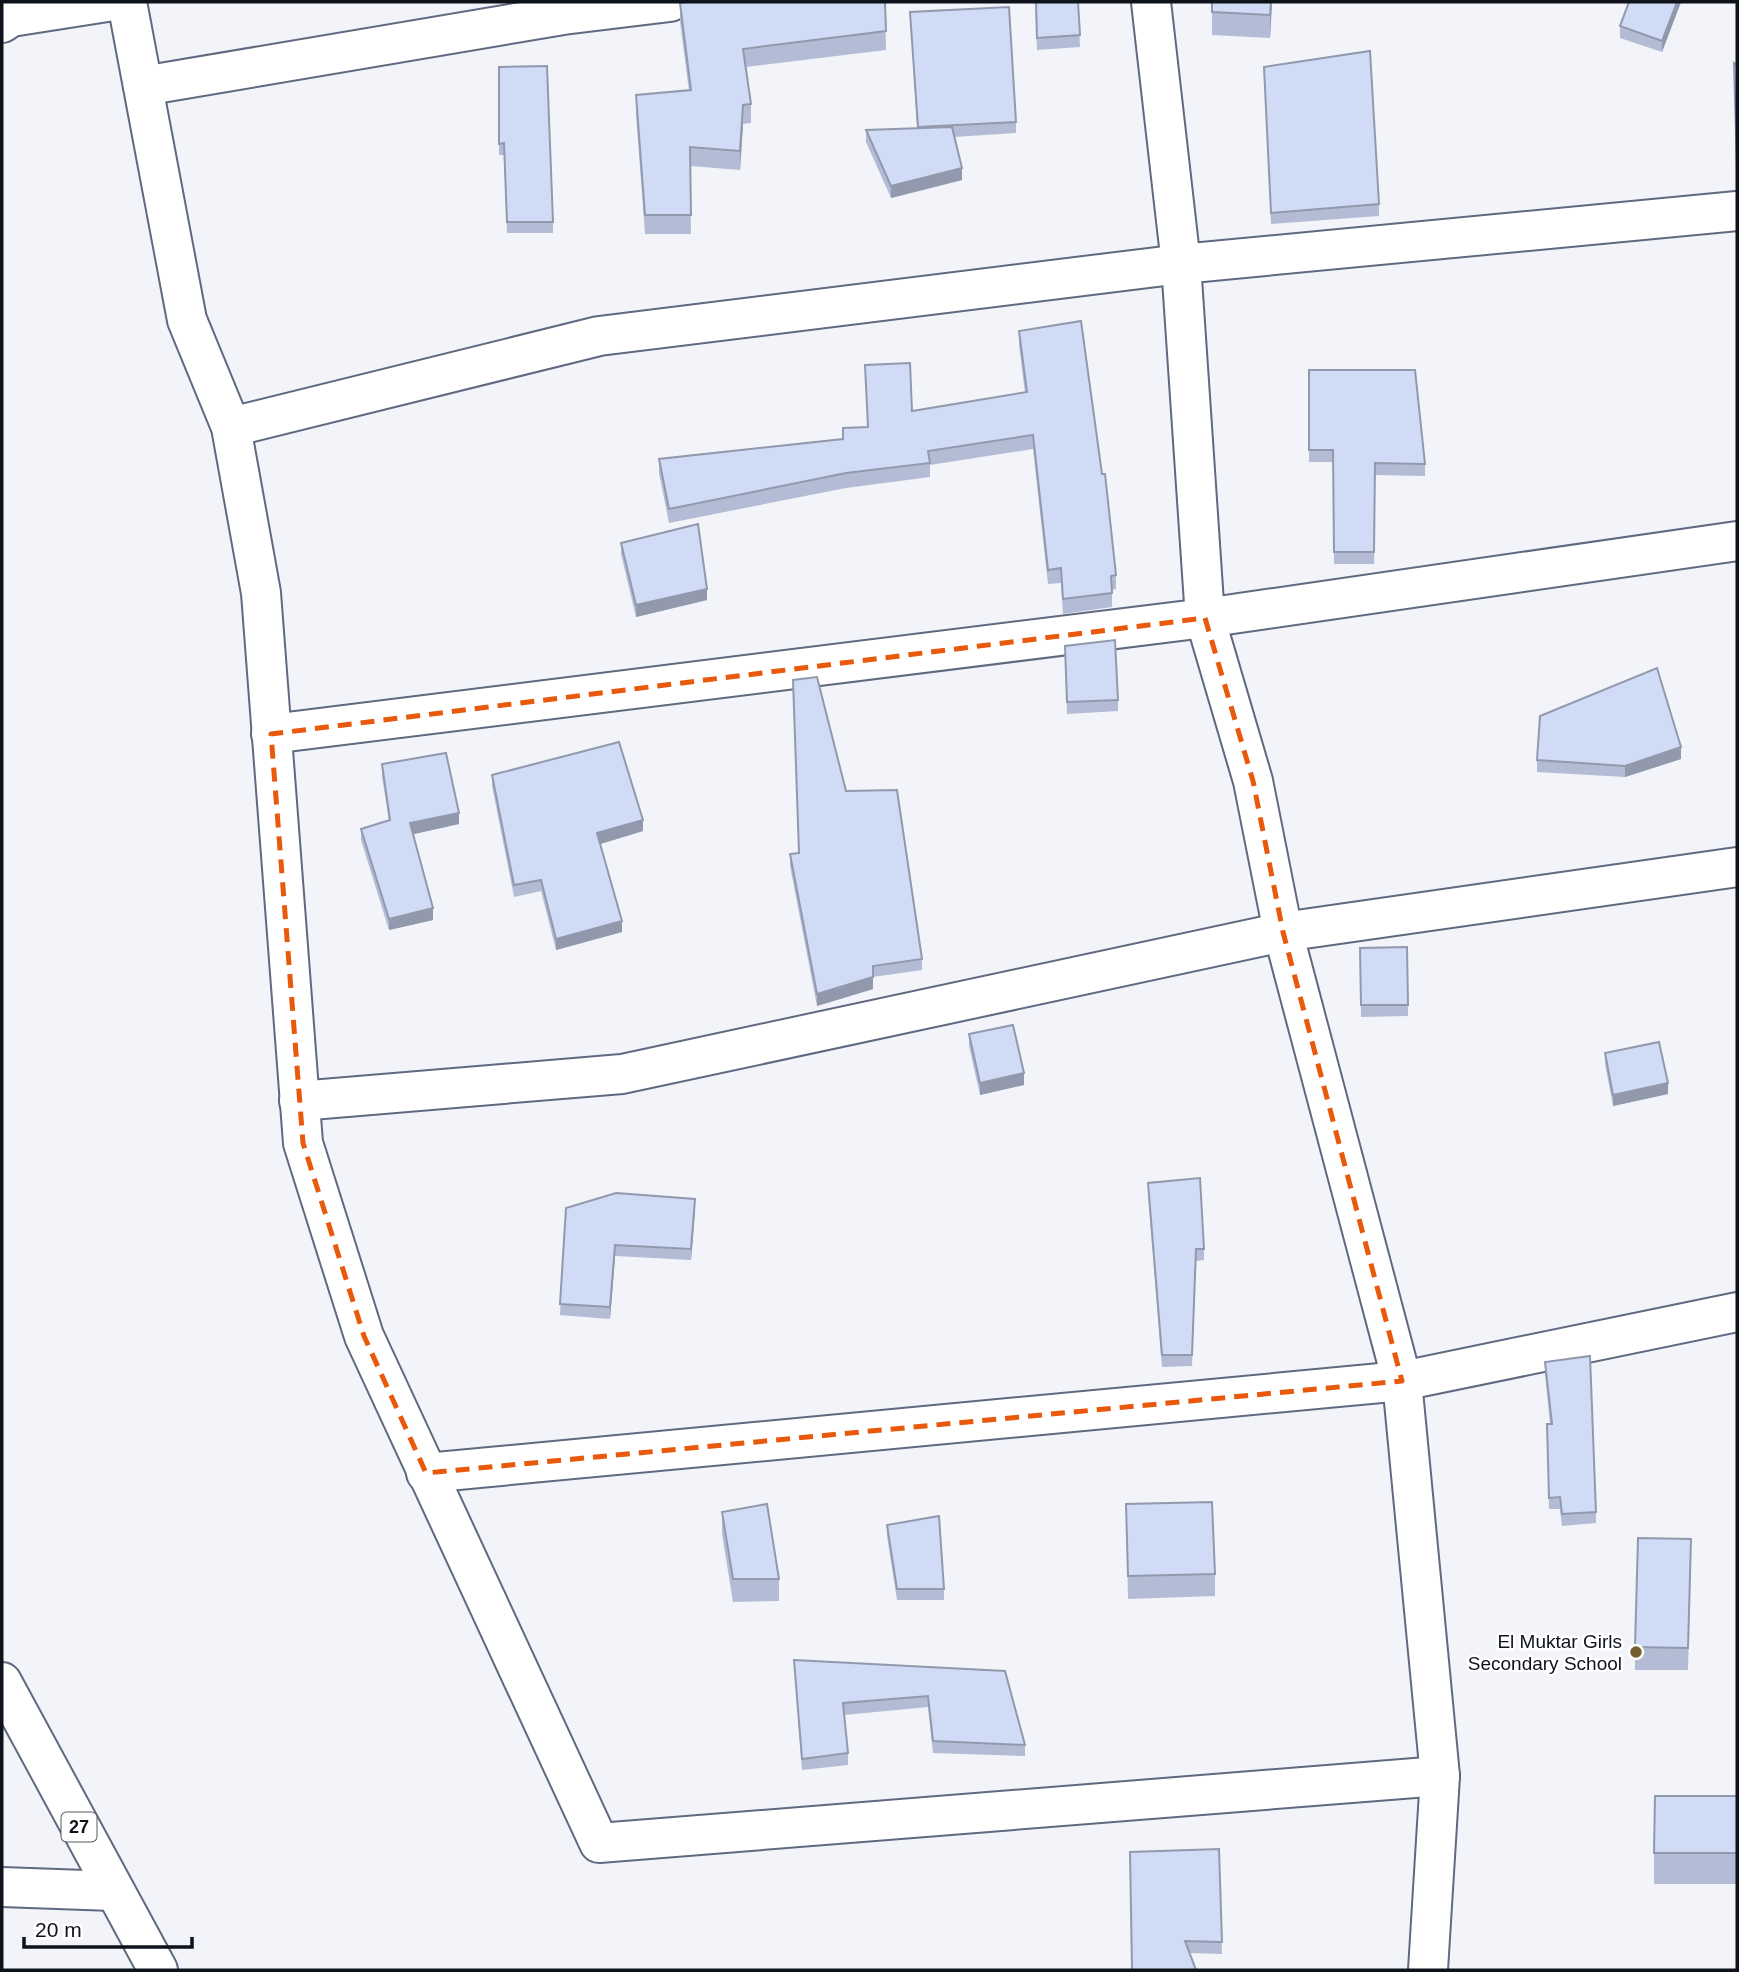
<svg xmlns="http://www.w3.org/2000/svg" width="1739" height="1972" viewBox="0 0 1739 1972" font-family="Helvetica,sans-serif">
<rect width="100%" height="100%" fill="#f2f4fa"/>
<g fill="none" stroke-linecap="round" stroke-linejoin="round">
<!-- street casing -->
<g stroke="#5f6980" stroke-width="42">
<g id="street">
<path d="M127 2 187 320 231 427 261 593 303 1143 364 1336 599 1843 1440 1776"/>
<path d="M1151 2 1181 264 1205 618 1253 781 1283 932 1402 1381 1440 1776 1428 1970"/>
<path d="M2 23 11 17 107 2"/>
<path d="M143 86 563 15 670 2"/>
<path d="M231 427 599 336 1181 264 1737 211"/>
<path d="M271 734 1205 618 1737 541"/>
<path d="M299 1101 622 1074 1283 932 1737 867"/>
<path d="M426 1473 1402 1381 1737 1312"/>
</g>
</g>
<!-- secondary casing -->
<g stroke="#5f6980" stroke-width="42">
<path id="secondary" d="M2 1887 113 1891"/>
</g>
<!-- primary casing -->
<g stroke="#5f6980" stroke-width="42">
<path id="primary" d="M2 1682 158 1970"/>
</g>
<!-- street -->
<use href="#street" stroke="#fff" stroke-width="38"/>
<!-- secondary -->
<use href="#secondary" stroke="#fff" stroke-width="38"/>
<!-- primary -->
<use href="#primary" stroke="#fff" stroke-width="38"/>
</g>
<!-- wall -->
<g fill="#b3bcd4">
<path d="M885 2 886 50 746 67 751 104V123L743 124 740 170 690 166 691 234H645L636 114V95L689 91 680 22V3Z"/>
<path d="M1035 2H1078L1080 47 1037 50Z"/>
<path d="M1212 2H1272L1270 38 1212 35Z"/>
<path d="M1629 2H1681L1662 52 1620 38V26Z"/>
<path d="M910 12 1016 122V133L954 137 962 180 891 198 866 142V130L917 128Z"/>
<path d="M499 67 553 222V233H507L504 155H499Z"/>
<path d="M1264 67 1379 204V216L1271 224Z"/>
<path d="M1019 331 1116 575V589L1112 590V607L1063 614 1061 583 1048 584 1033 449 930 465V477L846 488 669 523 659 473V459L843 439V428L868 427 865 365 912 411 1025 393 1019 345Z"/>
<path d="M1309 370 1425 464V476L1375 475 1374 564H1334L1333 462H1309Z"/>
<path d="M621 543 707 600 636 617 621 554Z"/>
<path d="M1065 657 1118 700V711L1067 714Z"/>
<path d="M1681 759 1625 777 1537 772V760Z"/>
<path d="M382 764 459 824 413 834 433 920 389 930 361 840V829L389 821 382 776Z"/>
<path d="M492 775 643 831 600 844 622 932 556 950 541 891 514 897 492 786Z"/>
<path d="M846 791 922 959V970L873 977V989L817 1006 790 866V854L799 853Z"/>
<path d="M1407 947 1408 1016 1361 1017 1360 948Z"/>
<path d="M969 1034 1024 1085 980 1095 969 1046Z"/>
<path d="M1605 1053 1668 1094 1613 1106 1605 1064Z"/>
<path d="M1148 1183 1204 1249V1260L1196 1261 1192 1366 1162 1367 1148 1194Z"/>
<path d="M566 1208 695 1210 691 1260 615 1256 610 1319 560 1315Z"/>
<path d="M1545 1362 1596 1512V1523L1562 1526 1560 1509H1549L1547 1424H1550L1545 1374Z"/>
<path d="M1126 1504 1215 1574V1596L1128 1599Z"/>
<path d="M722 1512 779 1579V1601L733 1602 722 1534Z"/>
<path d="M887 1525 944 1589V1600H897L887 1536Z"/>
<path d="M1691 1562 1688 1670H1635V1647Z"/>
<path d="M794 1660 1005 1671 1025 1745V1756L933 1753 928 1707 844 1715 848 1753V1765L802 1770Z"/>
<path d="M1737 1796V1884H1654V1853Z"/>
<path d="M1219 1849 1222 1954 1190 1953 1132 1970Z"/>
</g>
<!-- shaded-wall -->
<g fill="#9299ac">
<path d="M1271 2H1272L1270 38V15Z"/>
<path d="M1677 2H1681L1662 52V41Z"/>
<path d="M743 105V124L740 170V151Z"/>
<path d="M962 168V180L891 198V186Z"/>
<path d="M707 589V600L636 617V605Z"/>
<path d="M1681 747V759L1625 777V766Z"/>
<path d="M459 813V824L410 835V823Z"/>
<path d="M643 820V831L597 845V833Z"/>
<path d="M433 908V920L389 930V919Z"/>
<path d="M622 921V932L556 950V939Z"/>
<path d="M873 977V989L817 1006V994Z"/>
<path d="M1024 1073V1085L980 1095V1083Z"/>
<path d="M1668 1083V1094L1613 1106V1095Z"/>
<path d="M695 1199V1210L691 1260V1249Z"/>
<path d="M615 1245V1256L610 1319V1307Z"/>
</g>
<!-- building -->
<g fill="#d0dbf6" stroke="#9299ac" stroke-width="2">
<path d="M688 2H885L886 31 743 49 751 104 743 105 740 151 690 147 691 215H645L636 95 691 90 680 3Z"/>
<path d="M1036 2H1078L1080 35 1037 38Z"/>
<path d="M1212 2H1271L1270 15 1212 12Z"/>
<path d="M1629 2H1677L1662 41 1620 26Z"/>
<path d="M1009 7 1016 122 918 127 910 12Z"/>
<path d="M1370 51 1379 204 1271 213 1264 67Z"/>
<path d="M1734 63 1737 65V166Z"/>
<path d="M547 66 553 222H507L504 143 499 144V67Z"/>
<path d="M952 127 962 168 891 186 866 130Z"/>
<path d="M1081 321 1102 474H1105L1116 575 1111 576 1112 593 1063 599 1061 568 1048 570 1033 435 928 451 930 463 846 473 669 509 659 459 843 439V428L868 427 865 365 910 363 912 411 1027 392 1019 331Z"/>
<path d="M1309 370H1415L1425 464 1375 463 1374 552H1334L1333 450H1309Z"/>
<path d="M698 524 707 589 636 605 621 543Z"/>
<path d="M1115 640 1118 700 1067 702 1065 646Z"/>
<path d="M1657 668 1681 747 1625 766 1537 760 1540 716Z"/>
<path d="M817 677 846 791 897 790 922 959 873 966V977L817 994 790 854 799 853 793 680Z"/>
<path d="M619 742 643 820 597 833 622 921 556 939 541 880 514 885 492 775Z"/>
<path d="M446 753 459 813 410 823 433 908 389 919 361 829 390 820 382 764Z"/>
<path d="M1407 947 1408 1005H1361L1360 948Z"/>
<path d="M1013 1025 1024 1073 980 1083 969 1034Z"/>
<path d="M1659 1042 1668 1083 1613 1095 1605 1053Z"/>
<path d="M1200 1178 1204 1249H1196L1192 1355H1162L1148 1183Z"/>
<path d="M616 1193 695 1199 691 1249 615 1245 610 1307 560 1304 566 1208Z"/>
<path d="M1590 1356 1596 1512 1562 1514 1560 1497 1549 1498 1547 1424H1552L1545 1362Z"/>
<path d="M1212 1502 1215 1574 1128 1576 1126 1504Z"/>
<path d="M767 1504 779 1579H733L722 1512Z"/>
<path d="M939 1516 944 1589H897L887 1525Z"/>
<path d="M1638 1538 1691 1539 1688 1648 1635 1647Z"/>
<path d="M794 1660 1005 1671 1025 1745 933 1741 928 1696 843 1703 848 1753 802 1759Z"/>
<path d="M1655 1796H1737V1853H1654Z"/>
<path d="M1219 1849 1222 1942 1185 1941 1196 1970H1132L1130 1852Z"/>
</g>
<!-- marked area -->
<path fill="none" stroke="#e8590c" stroke-width="5" stroke-dasharray="14 9" stroke-linejoin="round" d="M1205 618 1253 781 1283 932 1402 1381 426 1473 364 1336 303 1143 271 734Z"/>
<!-- markers -->
<circle fill="#756130" stroke="#fff" stroke-width="2.5" cx="1636" cy="1652" r="7"/>
<g text-anchor="middle" dominant-baseline="central" stroke-width="5" stroke-linejoin="round" paint-order="stroke">
<!-- shield labels -->
<rect fill="#fff" stroke="#56595f" stroke-width="2" x="61.5" y="1812.5" width="35" height="29" rx="5"/>
<g font-size="18" font-weight="bold" fill="#0e121b">
<text x="79" y="1827">27</text>
</g>
<!-- poi labels -->
<g font-size="19" fill="#0e121b" stroke="#fff" text-anchor="end">
<text x="1622" y="1641">El Muktar Girls<tspan x="1622" dy="22">Secondary School</tspan></text>
</g>
</g>
<!-- border -->
<rect width="1739" height="1972" fill="none" stroke="#0e121b" stroke-width="7"/>
<!-- scale -->
<path d="M24 1937v10h168v-10" fill="none" stroke="#0e121b" stroke-width="3.5"/>
<text x="35" y="1937" font-size="21" fill="#0e121b" stroke="#ffffff" stroke-width="5" paint-order="stroke">20 m</text>
</svg>
